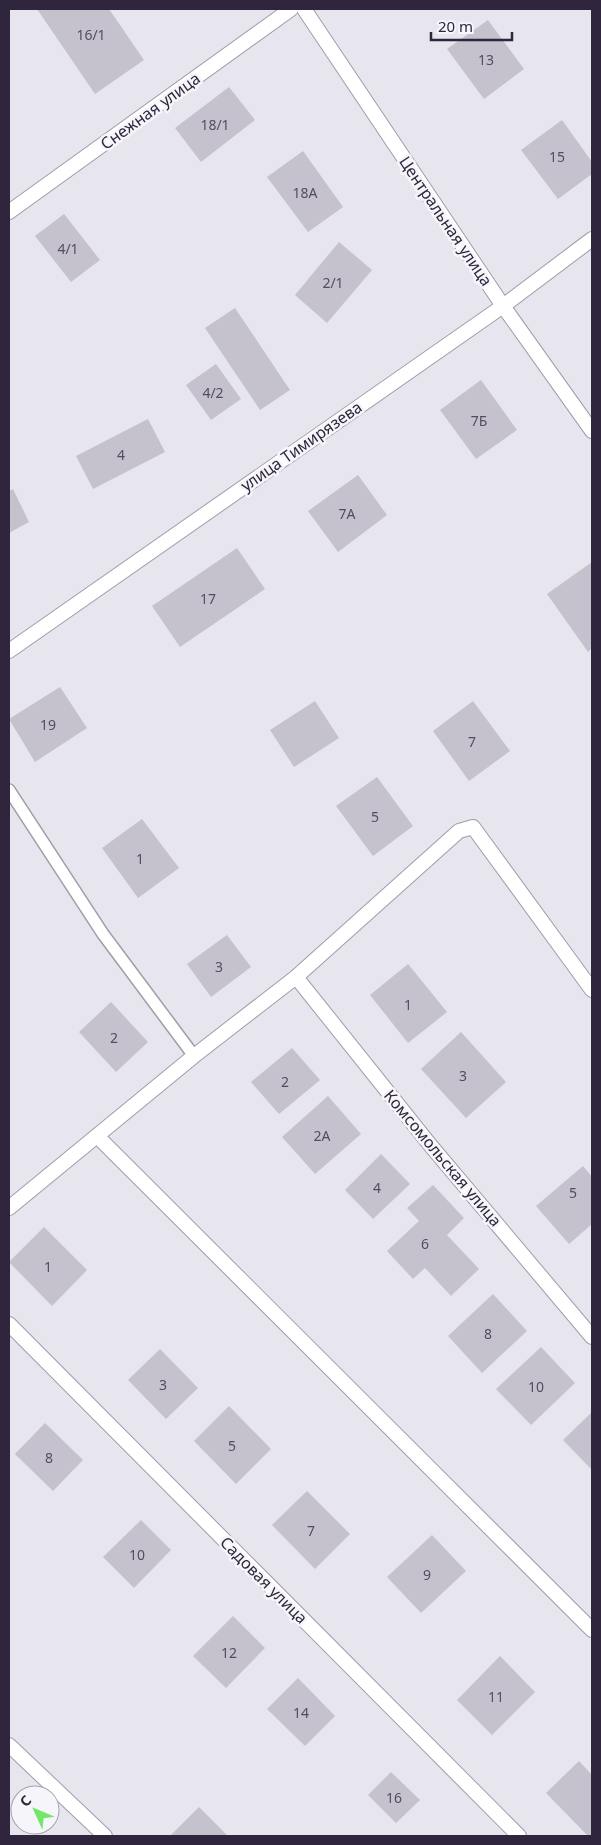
<svg xmlns="http://www.w3.org/2000/svg" width="601" height="1845" viewBox="0 0 601 1845" font-family="'Noto Sans',sans-serif">
<rect width="100%" height="100%" fill="#e7e5ed"/>
<!-- building -->
<g fill="#c5c2cd">
<path d="M37 9H109L144 60 95 94Z"/>
<path d="M488 20 524 69 484 99 447 49Z"/>
<path d="M229 87 255 120 201 162 175 128Z"/>
<path d="M562 120 592 162V174L558 199 521 150Z"/>
<path d="M303 151 343 207 308 232 267 177Z"/>
<path d="M64 214 100 260 71 282 35 236Z"/>
<path d="M339 242 372 270 327 323 295 295Z"/>
<path d="M235 308 290 390 260 410 205 328Z"/>
<path d="M216 364 241 399 211 420 186 385Z"/>
<path d="M481 380 517 430 476 459 440 410Z"/>
<path d="M148 419 165 452 93 489 76 456Z"/>
<path d="M358 475 387 515 338 552 308 511Z"/>
<path d="M13 489 29 522 9 533V491Z"/>
<path d="M237 548 265 589 180 647 152 606Z"/>
<path d="M592 562V648L588 652 547 594Z"/>
<path d="M60 687 87 728 35 762 9 719Z"/>
<path d="M315 701 339 738 294 767 270 730Z"/>
<path d="M473 701 510 751 469 781 433 731Z"/>
<path d="M377 777 413 826 373 856 336 806Z"/>
<path d="M142 819 179 868 138 898 102 848Z"/>
<path d="M227 935 251 967 211 997 187 964Z"/>
<path d="M408 964 447 1012 408 1043 370 995Z"/>
<path d="M111 1002 148 1042 116 1072 79 1032Z"/>
<path d="M461 1032 506 1082 466 1118 421 1069Z"/>
<path d="M292 1048 320 1080 279 1114 251 1082Z"/>
<path d="M328 1096 361 1134 315 1174 282 1137Z"/>
<path d="M381 1154 410 1184 373 1219 345 1190Z"/>
<path d="M583 1166 592 1177V1224L569 1244 536 1206Z"/>
<path d="M433 1185 464 1218 447 1235 479 1269 451 1296 425 1268 413 1279 387 1251 419 1221 407 1208Z"/>
<path d="M44 1227 87 1270 52 1306 9 1262Z"/>
<path d="M493 1294 527 1331 482 1373 448 1336Z"/>
<path d="M541 1347 575 1383 531 1425 496 1389Z"/>
<path d="M160 1349 198 1388 166 1419 128 1380Z"/>
<path d="M229 1406 271 1449 236 1484 194 1441Z"/>
<path d="M592 1412V1470L563 1440Z"/>
<path d="M45 1423 83 1460 53 1491 15 1454Z"/>
<path d="M307 1491 350 1534 315 1569 272 1525Z"/>
<path d="M141 1520 171 1550 134 1588 103 1557Z"/>
<path d="M432 1535 466 1571 421 1613 387 1577Z"/>
<path d="M233 1616 265 1648 226 1688 193 1656Z"/>
<path d="M500 1656 535 1692 492 1735 457 1700Z"/>
<path d="M298 1678 335 1716 305 1746 267 1709Z"/>
<path d="M579 1761 592 1775V1835L591 1836H588L546 1793Z"/>
<path d="M391 1772 420 1800 396 1823 368 1795Z"/>
<path d="M199 1807 228 1836H170Z"/>
</g>
<g fill="none" stroke-linecap="round" stroke-linejoin="round">
<!-- service casing -->
<g stroke="#a19caa" stroke-width="14">
<path id="service" d="M9 790 103 934 194 1056"/>
</g>
<!-- minor casing -->
<g stroke="#a19caa" stroke-width="16">
<g id="minor">
<path d="M304 9 503 306 592 431"/>
<path d="M9 212 291 9"/>
<path d="M9 651 503 306 592 239"/>
<path d="M296 977 431 1146 592 1337"/>
<path d="M97 1136 592 1630"/>
<path d="M9 1208 194 1056 296 977 459 831 473 827 592 990"/>
<path d="M9 1324 519 1836"/>
<path d="M9 1745 105 1836"/>
</g>
</g>
<!-- service -->
<use href="#service" stroke="#fff" stroke-width="11"/>
<!-- minor -->
<use href="#minor" stroke="#fff" stroke-width="14"/>
</g>
<g text-anchor="middle" dominant-baseline="central" stroke-width="5" stroke-linejoin="round" paint-order="stroke">
<!-- number labels -->
<g font-size="14" fill="#544d61">
<text x="91" y="34">16/1</text>
<text x="486" y="59">13</text>
<text x="215" y="124">18/1</text>
<text x="557" y="156">15</text>
<text x="305" y="192">18А</text>
<text x="68" y="248">4/1</text>
<text x="333" y="282">2/1</text>
<text x="213" y="392">4/2</text>
<text x="479" y="420">7Б</text>
<text x="121" y="454">4</text>
<text x="347" y="513">7А</text>
<text x="208" y="598">17</text>
<text x="48" y="724">19</text>
<text x="472" y="741">7</text>
<text x="375" y="816">5</text>
<text x="140" y="858">1</text>
<text x="219" y="966">3</text>
<text x="408" y="1004">1</text>
<text x="114" y="1037">2</text>
<text x="463" y="1075">3</text>
<text x="285" y="1081">2</text>
<text x="322" y="1135">2А</text>
<text x="377" y="1187">4</text>
<text x="573" y="1192">5</text>
<text x="425" y="1243">6</text>
<text x="48" y="1266">1</text>
<text x="488" y="1333">8</text>
<text x="163" y="1384">3</text>
<text x="536" y="1386">10</text>
<text x="232" y="1445">5</text>
<text x="49" y="1457">8</text>
<text x="311" y="1530">7</text>
<text x="137" y="1554">10</text>
<text x="427" y="1574">9</text>
<text x="229" y="1652">12</text>
<text x="496" y="1696">11</text>
<text x="301" y="1712">14</text>
<text x="394" y="1797">16</text>
</g>
<!-- street labels -->
<g font-size="16" fill="#2f263d" stroke="#f6f5fa">
<text transform="translate(150 111) rotate(-36)">Снежная улица</text>
<text transform="translate(446 221) rotate(56)">Центральная улица</text>
<text transform="translate(301 446) rotate(-35)">улица Тимирязева</text>
<text transform="translate(443 1158) rotate(50)">Комсомольская улица</text>
<text transform="translate(264 1580) rotate(45)">Садовая улица</text>
</g>
</g>
<!-- border -->
<rect width="601" height="1845" fill="none" stroke="#2f263d" stroke-width="20"/>
<!-- north arrow -->
<g transform="translate(35 1810) rotate(314)"><circle r="24" fill="#f6f5fa" stroke="#a6a2ae"/>
<path d="M0-4L9 19L0 12L-9 19Z" fill="#74e66a"/>
<text y="-8" font-size="14" font-weight="bold" text-anchor="middle" fill="#2f263d">С</text>
</g>
<!-- scale -->
<path d="M431 32v8h81v-8" fill="none" stroke="#2f263d" stroke-width="2.5"/>
<text x="438" y="32" font-size="15" fill="#2f263d" stroke="#f6f5fa" stroke-width="4" paint-order="stroke">20 m</text>
</svg>
